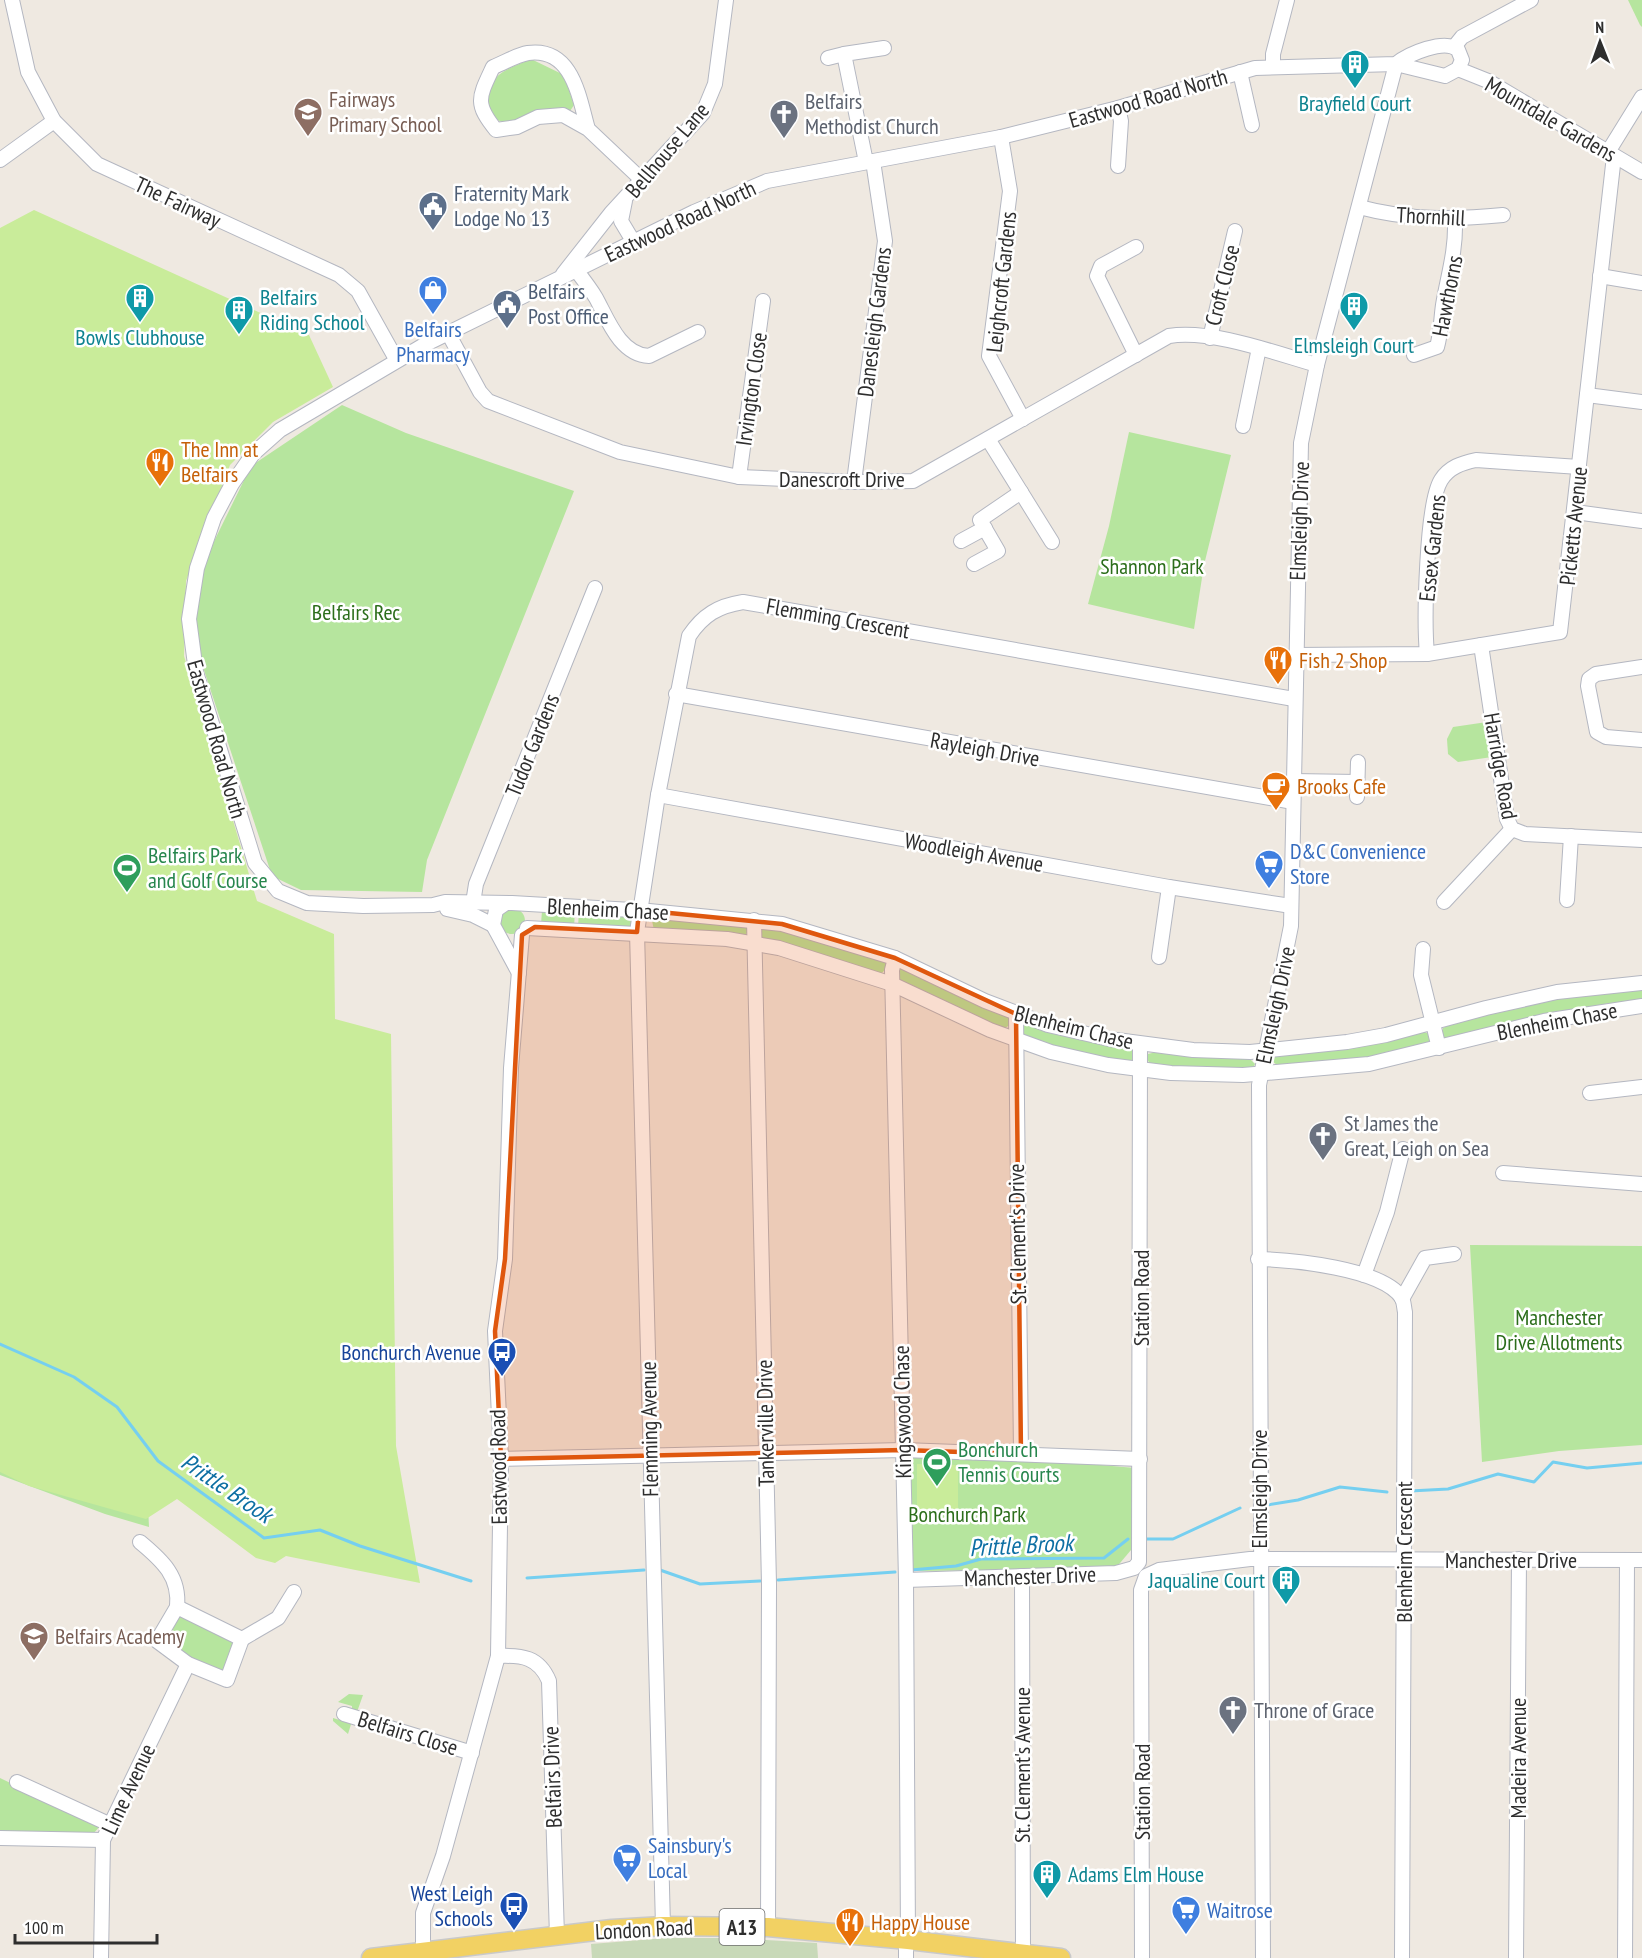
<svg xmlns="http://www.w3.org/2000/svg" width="1642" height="1958" viewBox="0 0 1642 1958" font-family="'PT Sans Narrow',sans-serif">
<rect width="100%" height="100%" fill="#efe9e1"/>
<!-- green -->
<g fill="#b6e59e">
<path d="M1628 0H1642V27L1640 25Z"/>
<path d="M531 59 564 75 574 105 570 111C561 111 550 110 541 112 516 117 510 134 486 111 485 76 502 71 531 59Z"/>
<path d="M342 405 406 433 574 491 427 860 422 892 301 890 272 876 196 646 197 576 251 466Z"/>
<path d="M1129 432 1231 455 1204 565 1194 629 1088 604 1109 526Z"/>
<path d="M1487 722 1492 757 1458 762 1448 754 1447 739 1453 727Z"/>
<circle cx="512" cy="921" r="13"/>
<path d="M542 910 575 912 574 926 541 925Z"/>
<path d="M579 912 630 916 632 925 630 927 578 926Z"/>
<path d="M651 916 747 926 748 932 743 937 654 930Z"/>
<path d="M767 926 886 961 887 967 882 973 878 972 762 940 759 931Z"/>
<path d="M902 968 1010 1017V1025L1003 1029 899 981 898 969Z"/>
<path d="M1642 987V1000L1610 1003 1533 1018 1445 1039 1442 1036 1443 1028C1503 998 1577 995 1642 987Z"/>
<path d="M1025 1024 1133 1049 1135 1059 1132 1062C1096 1058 1054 1051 1022 1034L1021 1027Z"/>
<path d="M1424 1032 1430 1034V1044C1379 1057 1330 1064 1277 1065L1272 1061V1057L1277 1055Z"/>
<path d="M1156 1052 1250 1059 1255 1064 1252 1070 1151 1066 1146 1057 1148 1054Z"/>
<path d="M1470 1245 1642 1246V1445L1559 1451 1482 1462Z"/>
<path d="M0 1453 148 1506 149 1527 105 1514 0 1475Z"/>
<path d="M910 1456 1021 1458 1135 1468 1131 1550 1115 1569 912 1571Z"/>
<path d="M179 1612 239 1640 225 1676 190 1661 162 1641Z"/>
<path d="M349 1694 363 1695 357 1712 352 1711V1706L338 1702Z"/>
<path d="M346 1716 353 1718 348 1734 333 1721V1718L343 1721Z"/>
<path d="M0 1778 100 1826 93 1834 0 1832Z"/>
</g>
<!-- cemetery -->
<path fill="#c8d9b8" d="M666 1938H734L817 1943 818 1958H592L591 1944Z"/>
<!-- pitch -->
<g fill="#c9ec9a">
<path d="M34 210 309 335 333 387 273 422 230 465 186 581 184 656 257 901 334 934 335 1019 391 1034 396 1446 420 1583 286 1556 275 1563 256 1558 177 1499 146 1519 29 1486 0 1472V228Z"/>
<path d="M917 1464 958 1465V1510L917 1511Z"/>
</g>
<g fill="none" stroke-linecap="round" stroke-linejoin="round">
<!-- stream -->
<g stroke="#75cff0" stroke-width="3">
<path d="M0 1344 74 1377 117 1407 158 1461 264 1538 320 1530 360 1546 471 1581"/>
<path d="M1410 1491 1448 1489 1498 1474 1534 1482 1553 1462 1587 1468 1642 1463"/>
<path d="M1267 1505 1298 1500 1340 1487 1387 1492"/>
<path d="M1145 1539H1173L1240 1508"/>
<path d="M660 1570 700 1584 760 1581"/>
<path d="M911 1570 956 1566 981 1559 1104 1558 1128 1539"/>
<path d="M527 1578 644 1570"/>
<path d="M778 1580 895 1572"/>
</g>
<!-- minor casing -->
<g stroke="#b4b7c1" stroke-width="16">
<g id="minor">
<path d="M12 0 28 72 54 121 97 164 339 275 358 291 396 359"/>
<path d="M1454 47 1462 37 1531 0"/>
<path d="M828 58 844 54"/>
<path d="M1396 64C1408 54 1445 38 1458 50L1462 60 1458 69 1445 76 1396 64 1255 68 1118 108 1001 137 767 181 694 212 424 345 280 430 253 454 232 484 214 518 197 568 189 619 196 672 255 863 278 891 307 903 363 906 433 905 445 902 512 903 649 911 782 924 895 958 985 1001 1048 1025 1109 1039 1193 1050 1250 1052 1347 1042 1386 1035 1486 1008 1557 992 1642 983"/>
<path d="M1273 66V54L1287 0"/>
<path d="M1458 69 1488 81 1642 172"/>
<path d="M1240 72 1252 125"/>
<path d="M1118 108 1121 121 1118 166"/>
<path d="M588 129C579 98 573 47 528 53 516 55 504 63 493 67 479 97 474 103 496 130L517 127 538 117 563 115 588 129 643 181"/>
<path d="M1001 137 1010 191 989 356 1023 419"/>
<path d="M1608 152 1642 97"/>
<path d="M0 160 54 121"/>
<path d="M866 162 844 54 884 48"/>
<path d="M625 201 621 221 633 241"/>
<path d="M1359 207C1408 220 1453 220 1503 215"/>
<path d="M1136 247 1101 266 1097 276 1136 355"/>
<path d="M576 270C583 279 590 288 596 298 607 318 620 355 649 356L698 332"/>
<path d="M563 274 611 213 703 113 715 84 726 0"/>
<path d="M1600 276 1642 283"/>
<path d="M448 333 480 392 488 401 620 452 739 477 854 482 913 481 1169 336C1211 329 1275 353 1317 365"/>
<path d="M1210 338 1235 231"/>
<path d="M1414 355 1437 347C1441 333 1441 319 1443 305 1448 275 1456 252 1455 220"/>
<path d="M1587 395 1642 402"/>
<path d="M1243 426 1259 348"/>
<path d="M988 439 1052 542"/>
<path d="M739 477 763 301"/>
<path d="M854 482 885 241 873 161"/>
<path d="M1575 512 1642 521"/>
<path d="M961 541 985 528"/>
<path d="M974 564 998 551 980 520 1021 492"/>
<path d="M1481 645 1507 819 1512 829 1525 834 1642 840"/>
<path d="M1427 654C1424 622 1426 504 1441 480 1449 467 1462 463 1476 460L1579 467"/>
<path d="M1295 655 1427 654 1560 632 1614 156"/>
<path d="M1642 667 1596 674 1589 679 1588 686 1597 732 1606 737 1642 740"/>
<path d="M676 694 1293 802"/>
<path d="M1293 781 1357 782"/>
<path d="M658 795 1169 887 1291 906"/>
<path d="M1357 797 1358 762"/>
<path d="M1567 900 1571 836"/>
<path d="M1444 902 1512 829"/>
<path d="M473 903 476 884 595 588"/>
<path d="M506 903 496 910 493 925 519 973"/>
<path d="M447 909 473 915 493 925"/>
<path d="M754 920 769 1584 768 1927"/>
<path d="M527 928 727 939 779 948 892 984 990 1030 1051 1052 1108 1065 1171 1073 1243 1075 1369 1064 1544 1021 1642 1006"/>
<path d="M1423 949 1421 975 1439 1048"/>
<path d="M1159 957 1169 887"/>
<path d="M895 958 892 970 906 1580 908 1940"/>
<path d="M1016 1014 1021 1454"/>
<path d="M1590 1093 1642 1087"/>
<path d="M1503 1173 1642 1184"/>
<path d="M1258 1259C1292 1260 1382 1268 1402 1298 1404 1302 1404 1308 1405 1312L1402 1958"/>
<path d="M1364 1275 1387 1212 1403 1149"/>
<path d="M1402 1299 1425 1258 1454 1254"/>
<path d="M501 1459 903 1450 1140 1459"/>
<path d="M140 1542C163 1561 180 1577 177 1607"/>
<path d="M1022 1576 1023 1954"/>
<path d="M906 1580 1116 1573 1134 1568 1139 1562 1140 1044"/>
<path d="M177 1607 242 1639 227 1680 188 1664 157 1641Z"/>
<path d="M242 1639 278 1618 294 1592"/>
<path d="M498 1656C522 1655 539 1657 549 1681L557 1936"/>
<path d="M344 1714 472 1753"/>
<path d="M17 1782 111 1825"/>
<path d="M0 1838 103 1840"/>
<path d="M663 1926 637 932 658 795 689 636C703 615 718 606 743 602L1294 699"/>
<path d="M423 1951V1913L443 1856 498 1656 501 1459 495 1331 505 1259 511 1068 522 935"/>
<path d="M101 1958 103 1840 188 1664"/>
<path d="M906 1958V1940"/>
<path d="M1142 1958 1141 1590 1146 1576 1159 1570 1250 1559 1642 1560"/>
<path d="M1263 1958 1259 1085 1291 926 1301 443 1317 365 1396 64"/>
<path d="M1516 1958 1519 1559"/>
<path d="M1625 1958 1627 1561"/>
</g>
</g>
<!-- major casing -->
<g stroke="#c9c9c9" stroke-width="21">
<path id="major" d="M371 1958 612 1929 663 1926 768 1927 908 1940 1061 1958"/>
</g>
<!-- minor -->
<use href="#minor" stroke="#fff" stroke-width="14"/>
<!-- major -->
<use href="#major" stroke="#f2d163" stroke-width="18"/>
</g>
<!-- marked area -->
<path fill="#df570e" fill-opacity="0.2" stroke="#df570e" stroke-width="4.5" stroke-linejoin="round" d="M639 910 782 924 895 958 1016 1014 1021 1454 903 1450 501 1459 495 1331 505 1259 522 935 535 927 637 932Z"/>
<!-- icons -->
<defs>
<g id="building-pin" transform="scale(1.5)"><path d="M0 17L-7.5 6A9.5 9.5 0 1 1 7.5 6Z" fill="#0f9aa8" stroke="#fff"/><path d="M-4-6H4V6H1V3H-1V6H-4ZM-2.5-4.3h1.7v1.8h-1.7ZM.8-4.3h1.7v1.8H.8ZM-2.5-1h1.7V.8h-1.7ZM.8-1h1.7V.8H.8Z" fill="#fff"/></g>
<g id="school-pin" transform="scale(1.5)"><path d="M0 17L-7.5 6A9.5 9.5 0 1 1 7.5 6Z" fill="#8d6e63" stroke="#fff"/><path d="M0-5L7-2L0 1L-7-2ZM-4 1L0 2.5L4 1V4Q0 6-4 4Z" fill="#fff"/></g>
<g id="church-pin" transform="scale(1.5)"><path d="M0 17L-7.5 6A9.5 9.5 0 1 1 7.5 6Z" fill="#6b7280" stroke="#fff"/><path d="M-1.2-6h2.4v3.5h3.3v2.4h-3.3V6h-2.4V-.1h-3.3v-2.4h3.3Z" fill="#fff"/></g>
<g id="civic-pin" transform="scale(1.5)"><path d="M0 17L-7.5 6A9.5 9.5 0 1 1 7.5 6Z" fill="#5c6f8a" stroke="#fff"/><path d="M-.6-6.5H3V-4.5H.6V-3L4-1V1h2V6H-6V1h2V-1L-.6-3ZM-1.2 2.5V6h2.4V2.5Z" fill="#fff"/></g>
<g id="shop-pin" transform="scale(1.5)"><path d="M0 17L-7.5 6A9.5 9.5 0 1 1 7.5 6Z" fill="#3f7fe0" stroke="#fff"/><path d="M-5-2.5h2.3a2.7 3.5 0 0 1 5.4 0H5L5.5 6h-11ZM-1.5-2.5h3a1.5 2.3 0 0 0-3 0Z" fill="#fff"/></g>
<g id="restaurant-pin" transform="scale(1.5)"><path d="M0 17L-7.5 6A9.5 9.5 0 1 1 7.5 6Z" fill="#e8710a" stroke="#fff"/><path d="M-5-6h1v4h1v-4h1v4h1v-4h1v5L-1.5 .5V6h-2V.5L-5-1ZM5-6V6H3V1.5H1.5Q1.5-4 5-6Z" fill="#fff"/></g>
<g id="cafe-pin" transform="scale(1.5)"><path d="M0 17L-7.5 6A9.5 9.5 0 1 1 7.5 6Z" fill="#e8710a" stroke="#fff"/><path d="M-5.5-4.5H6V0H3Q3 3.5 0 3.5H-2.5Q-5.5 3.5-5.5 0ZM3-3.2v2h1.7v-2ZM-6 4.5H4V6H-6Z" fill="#fff"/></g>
<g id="supermarket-pin" transform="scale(1.5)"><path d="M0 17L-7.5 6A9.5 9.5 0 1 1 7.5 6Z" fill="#3f7fe0" stroke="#fff"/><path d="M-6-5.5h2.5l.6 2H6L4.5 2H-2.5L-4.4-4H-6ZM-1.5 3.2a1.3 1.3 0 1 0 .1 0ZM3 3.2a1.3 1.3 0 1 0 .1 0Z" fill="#fff"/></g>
<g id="stadium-pin" transform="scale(1.5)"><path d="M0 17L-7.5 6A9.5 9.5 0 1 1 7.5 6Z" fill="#2e9e5b" stroke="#fff"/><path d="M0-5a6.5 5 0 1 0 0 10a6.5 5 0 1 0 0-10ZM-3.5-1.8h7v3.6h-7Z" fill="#fff"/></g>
<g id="bus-pin" transform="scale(1.5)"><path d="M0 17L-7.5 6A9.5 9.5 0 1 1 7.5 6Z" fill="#1a4fb4" stroke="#fff"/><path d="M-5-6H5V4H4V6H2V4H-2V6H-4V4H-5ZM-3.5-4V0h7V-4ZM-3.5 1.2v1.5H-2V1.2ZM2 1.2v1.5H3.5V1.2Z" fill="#fff"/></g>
</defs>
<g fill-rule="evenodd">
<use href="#building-pin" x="1355" y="64"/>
<use href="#school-pin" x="308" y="112"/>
<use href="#church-pin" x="784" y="114"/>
<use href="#civic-pin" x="433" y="206"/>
<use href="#shop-pin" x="433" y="290"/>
<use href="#building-pin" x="140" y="298"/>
<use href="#civic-pin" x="507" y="304"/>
<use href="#building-pin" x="1354" y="306"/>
<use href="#building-pin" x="239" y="310"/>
<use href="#restaurant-pin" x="160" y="462"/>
<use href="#restaurant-pin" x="1278" y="660"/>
<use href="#cafe-pin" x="1276" y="786"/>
<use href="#supermarket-pin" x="1269" y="864"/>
<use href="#stadium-pin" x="127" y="868"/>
<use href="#church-pin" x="1323" y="1136"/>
<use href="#bus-pin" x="502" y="1352"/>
<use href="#stadium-pin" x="937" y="1462"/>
<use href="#building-pin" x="1286" y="1580"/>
<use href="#school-pin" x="34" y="1636"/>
<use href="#church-pin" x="1233" y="1710"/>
<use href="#supermarket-pin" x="627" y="1858"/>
<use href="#building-pin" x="1047" y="1874"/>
<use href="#bus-pin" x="514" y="1906"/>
<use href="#supermarket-pin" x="1186" y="1910"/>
<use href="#restaurant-pin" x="850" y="1922"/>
</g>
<g text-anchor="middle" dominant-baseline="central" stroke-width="5" stroke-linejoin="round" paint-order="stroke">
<!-- shield labels -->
<rect fill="#fff" stroke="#6d6d6d" stroke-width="1.5" x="719.5" y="1909" width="45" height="36" rx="4.5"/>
<g font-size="21" font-weight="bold" fill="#2e2e2e">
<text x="742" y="1927">A13</text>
</g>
<!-- street labels -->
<g font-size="22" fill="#2e2e2e" stroke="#fff">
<text transform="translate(1148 98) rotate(-16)">Eastwood Road North</text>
<text transform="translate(1551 119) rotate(30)">Mountdale Gardens</text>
<text transform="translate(667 150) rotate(-50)">Bellhouse Lane</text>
<text transform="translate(178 202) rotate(25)">The Fairway</text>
<text transform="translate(1431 216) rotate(3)">Thornhill</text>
<text transform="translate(680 221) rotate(-25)">Eastwood Road North</text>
<text transform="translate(1001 282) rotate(-84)">Leighcroft Gardens</text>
<text transform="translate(1222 285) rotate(-76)">Croft Close</text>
<text transform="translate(1447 296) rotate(-79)">Hawthorns</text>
<text transform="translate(874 322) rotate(-83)">Danesleigh Gardens</text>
<text transform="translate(751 389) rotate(-82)">Irvington Close</text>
<text x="842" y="479">Danescroft Drive</text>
<text transform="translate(1299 521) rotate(-88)">Elmsleigh Drive</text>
<text transform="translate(1573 526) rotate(-84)">Picketts Avenue</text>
<text transform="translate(1432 548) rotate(-84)">Essex Gardens</text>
<text transform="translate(838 618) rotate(10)">Flemming Crescent</text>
<text transform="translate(217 739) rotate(74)">Eastwood Road North</text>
<text transform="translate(532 745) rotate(-68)">Tudor Gardens</text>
<text transform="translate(985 749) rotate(10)">Rayleigh Drive</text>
<text transform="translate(1501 766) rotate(80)">Harridge Road</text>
<text transform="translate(974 852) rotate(10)">Woodleigh Avenue</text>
<text transform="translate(608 909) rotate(3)">Blenheim Chase</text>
<text transform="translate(1275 1005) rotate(-78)">Elmsleigh Drive</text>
<text transform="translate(1557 1021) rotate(-11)">Blenheim Chase</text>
<text transform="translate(1074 1027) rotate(14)">Blenheim Chase</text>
<text transform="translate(1017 1234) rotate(-91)">St. Clement's Drive</text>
<text transform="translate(1141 1298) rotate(-90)">Station Road</text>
<text transform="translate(902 1412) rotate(-91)">Kingswood Chase</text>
<text transform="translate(765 1423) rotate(-91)">Tankerville Drive</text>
<text transform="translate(649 1429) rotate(-91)">Flemming Avenue</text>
<text transform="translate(498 1467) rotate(-91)">Eastwood Road</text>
<text transform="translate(1259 1489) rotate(-90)">Elmsleigh Drive</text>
<text transform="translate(1404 1552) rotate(-90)">Blenheim Crescent</text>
<text x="1511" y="1560">Manchester Drive</text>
<text transform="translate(1030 1576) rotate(-2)">Manchester Drive</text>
<text transform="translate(408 1733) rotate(17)">Belfairs Close</text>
<text transform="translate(1518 1758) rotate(-90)">Madeira Avenue</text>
<text transform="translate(1022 1765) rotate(-90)">St. Clement's Avenue</text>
<text transform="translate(552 1777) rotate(-92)">Belfairs Drive</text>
<text transform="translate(128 1789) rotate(-65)">Lime Avenue</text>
<text transform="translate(1142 1792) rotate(-90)">Station Road</text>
<text transform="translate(644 1929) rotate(-3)">London Road</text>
</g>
<!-- education labels -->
<g font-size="22" fill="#785e54" stroke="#fff" text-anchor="start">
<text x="329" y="99">Fairways<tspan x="329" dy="25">Primary School</tspan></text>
<text x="55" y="1636">Belfairs Academy</text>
</g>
<!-- worship labels -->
<g font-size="22" fill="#5b616d" stroke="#fff" text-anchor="start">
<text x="805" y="101">Belfairs<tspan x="805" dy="25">Methodist Church</tspan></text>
<text x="1344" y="1123">St James the<tspan x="1344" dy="25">Great, Leigh on Sea</tspan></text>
<text x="1254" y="1710">Throne of Grace</text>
</g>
<!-- culture labels -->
<g font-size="22" fill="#0d838f" stroke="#fff">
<text x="1355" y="103">Brayfield Court</text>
<text x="260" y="297" text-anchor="start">Belfairs<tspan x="260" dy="25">Riding School</tspan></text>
<text x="140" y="337">Bowls Clubhouse</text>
<text x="1354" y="345">Elmsleigh Court</text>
<text x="1265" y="1580" text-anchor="end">Jaqualine Court</text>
<text x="1068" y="1874" text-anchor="start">Adams Elm House</text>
</g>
<!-- service labels -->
<g font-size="22" fill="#4e5e75" stroke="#fff" text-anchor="start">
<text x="454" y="193">Fraternity Mark<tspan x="454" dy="25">Lodge No 13</tspan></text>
<text x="528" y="291">Belfairs<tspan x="528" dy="25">Post Office</tspan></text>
</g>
<!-- shop labels -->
<g font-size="22" fill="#366cbe" stroke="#fff" text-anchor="start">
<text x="433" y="329" text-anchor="middle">Belfairs<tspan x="433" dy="25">Pharmacy</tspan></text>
<text x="1290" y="851">D&amp;C Convenience<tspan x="1290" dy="25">Store</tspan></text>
<text x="648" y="1845">Sainsbury's<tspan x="648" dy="25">Local</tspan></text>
<text x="1207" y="1910">Waitrose</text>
</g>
<!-- food labels -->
<g font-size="22" fill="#c56008" stroke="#fff" text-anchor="start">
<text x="181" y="449">The Inn at<tspan x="181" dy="25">Belfairs</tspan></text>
<text x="1299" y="660">Fish 2 Shop</text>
<text x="1297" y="786">Brooks Cafe</text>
<text x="871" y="1922">Happy House</text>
</g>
<!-- park labels -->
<g font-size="22" fill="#2c6e1b" stroke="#fff">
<text x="1152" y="566">Shannon Park</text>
<text x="356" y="612">Belfairs Rec</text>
<text x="1559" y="1317">Manchester<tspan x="1559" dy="25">Drive Allotments</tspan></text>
<text x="967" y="1514">Bonchurch Park</text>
</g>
<!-- leisure labels -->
<g font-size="22" fill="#27864d" stroke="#fff" text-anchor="start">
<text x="148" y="855">Belfairs Park<tspan x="148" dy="25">and Golf Course</tspan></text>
<text x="958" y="1449">Bonchurch<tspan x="958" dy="25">Tennis Courts</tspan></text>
</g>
<!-- transit labels -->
<g font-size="22" fill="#164399" stroke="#fff" text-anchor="end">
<text x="481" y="1352">Bonchurch Avenue</text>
<text x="493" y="1893">West Leigh<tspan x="493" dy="25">Schools</tspan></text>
</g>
<!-- water labels -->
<g font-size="24" font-style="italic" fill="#0d6fa3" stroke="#fff">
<text transform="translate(227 1488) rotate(34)">Prittle Brook</text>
<text transform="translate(1021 1545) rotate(-3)">Prittle Brook</text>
</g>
</g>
<!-- north arrow -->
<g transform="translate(1600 42) rotate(359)" stroke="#ffffff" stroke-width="4.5" paint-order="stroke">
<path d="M0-4.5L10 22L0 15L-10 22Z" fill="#2e2e2e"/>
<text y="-9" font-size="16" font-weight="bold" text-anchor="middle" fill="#2e2e2e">N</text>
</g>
<!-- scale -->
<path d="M15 1934v9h142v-9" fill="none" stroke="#2e2e2e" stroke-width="3"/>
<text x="24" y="1934" font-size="18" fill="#2e2e2e" stroke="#ffffff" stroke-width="4.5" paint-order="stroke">100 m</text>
</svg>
